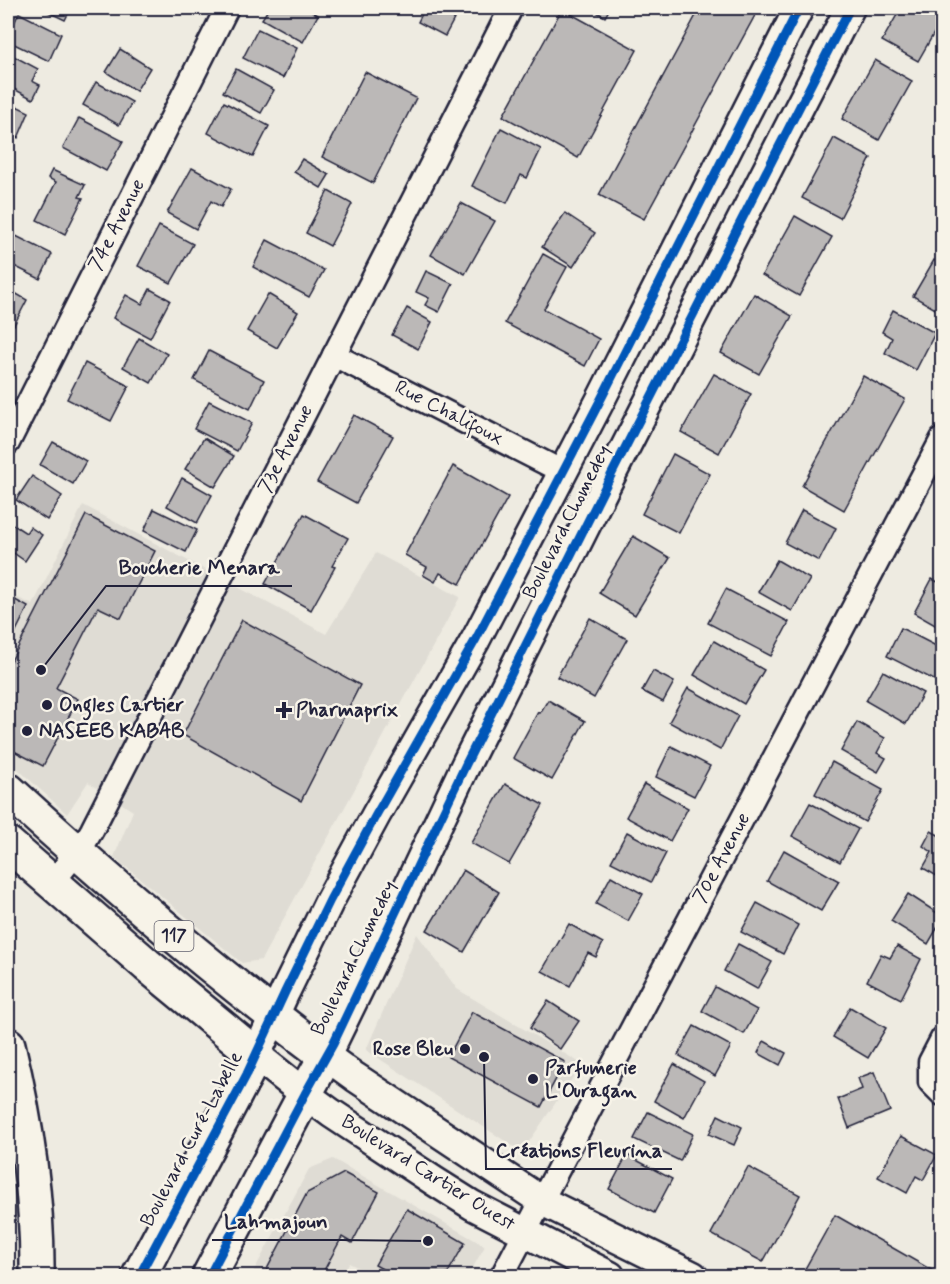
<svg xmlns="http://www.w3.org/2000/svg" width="950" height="1284" viewBox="0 0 950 1284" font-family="Mynerve,sans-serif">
<rect width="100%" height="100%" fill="#eeebe1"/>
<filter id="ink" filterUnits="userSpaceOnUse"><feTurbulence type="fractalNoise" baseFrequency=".0167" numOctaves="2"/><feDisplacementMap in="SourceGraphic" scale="12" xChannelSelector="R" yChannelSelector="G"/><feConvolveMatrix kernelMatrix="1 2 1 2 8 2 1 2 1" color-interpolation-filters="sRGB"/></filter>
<g filter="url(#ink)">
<!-- built -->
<g fill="#dfdcd4">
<path d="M83 505 326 634 376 553 460 597 261 960 242 963 114 857 133 811 88 782 67 814 8 760V593L33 605Z"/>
<path d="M417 934 457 989 582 1064 522 1152 366 1050Z"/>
<path d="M333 1159 485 1246 468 1276H375L349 1263 341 1276H251L309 1169Z"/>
</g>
<!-- building -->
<g fill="#bbb8b7" stroke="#22223b" stroke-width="1.5">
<path d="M40 8H71L65 20Z"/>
<path d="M269 8H306L318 15 303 42 262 19Z"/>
<path d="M425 8H454L459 10 445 36 418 22Z"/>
<path d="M590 8H610L605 17Z"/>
<path d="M700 8H759L644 219 599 195Z"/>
<path d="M901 8H942V19L918 61 882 41Z"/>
<path d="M562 9 637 50 578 158 503 116Z"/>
<path d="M19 13 61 34 49 61 8 41V36Z"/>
<path d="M258 29 297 48 283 78 243 58Z"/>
<path d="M120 49 150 68 136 91 106 72Z"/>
<path d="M8 53 38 69 32 81 40 85 33 99 8 86Z"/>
<path d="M875 60 912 81 879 140 842 119Z"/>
<path d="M236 69 274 90 261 113 223 92Z"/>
<path d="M365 72 416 98 373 183 322 157Z"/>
<path d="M96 82 132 102 119 125 83 105Z"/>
<path d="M8 102 29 112 18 138 8 133Z"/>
<path d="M224 102 269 126 253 157 208 133Z"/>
<path d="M79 118 123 141 106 171 63 148Z"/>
<path d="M501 128 541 149 527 178 521 175 507 203 472 186Z"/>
<path d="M834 138 871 158 840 218 802 198Z"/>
<path d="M302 159 329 175 321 188 294 172Z"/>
<path d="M192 168 231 189 221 207 211 201 196 229 167 213Z"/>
<path d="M52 170 85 185 79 197 83 198 65 234 37 220 56 182 48 178Z"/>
<path d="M328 191 352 204 330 246 306 233Z"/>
<path d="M461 203 495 221 465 274 431 255Z"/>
<path d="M565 213 595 233 573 267 542 247Z"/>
<path d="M795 216 832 237 799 296 762 275Z"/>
<path d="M159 226 193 244 171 283 138 266Z"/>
<path d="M16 236 52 254 40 279 8 263V245L11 246Z"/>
<path d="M267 240 324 270 309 297 253 267Z"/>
<path d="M543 254 567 267 544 309 599 339 585 366 505 323Z"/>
<path d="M934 260 942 265V313L913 296Z"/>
<path d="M426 271 453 284 439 312 425 305 429 298 416 292Z"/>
<path d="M8 289 27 300 14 325 8 321Z"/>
<path d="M150 289 170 300 150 338 113 318 126 295 142 304Z"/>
<path d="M268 294 298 312 277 348 247 331Z"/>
<path d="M754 294 792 316 759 374 721 353Z"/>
<path d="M407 308 432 322 418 349 392 335Z"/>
<path d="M893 310 935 333 916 370 885 353 892 338 882 332Z"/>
<path d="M139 338 167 354 151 383 123 367Z"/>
<path d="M209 351 264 380 250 409 194 380Z"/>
<path d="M85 363 129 386 111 421 67 399Z"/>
<path d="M714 374 751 394 719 453 681 432Z"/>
<path d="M863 376 905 399 844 510 802 486Z"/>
<path d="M209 401 252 423 237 451 194 429Z"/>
<path d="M354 415 393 436 356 503 317 482Z"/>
<path d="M204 438 234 456 215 487 185 469Z"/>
<path d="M53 442 86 461 73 484 40 465Z"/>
<path d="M673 454 710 474 679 533 642 514Z"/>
<path d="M453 466 508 497 460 584 440 573 435 582 423 575 427 567 405 555Z"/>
<path d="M32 476 62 496 47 520 16 500Z"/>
<path d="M182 478 212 495 197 523 167 506Z"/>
<path d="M154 509 197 530 186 552 144 531Z"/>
<path d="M802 510 836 528 819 561 785 543Z"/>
<path d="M304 514 348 538 332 566 335 567 311 610 265 584Z"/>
<path d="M86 515 155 551 121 618 98 607 56 688 78 699 43 766 8 748V667Z"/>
<path d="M9 522 26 533 30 527 42 535 25 561 8 549V524Z"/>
<path d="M633 536 670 558 635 615 599 593Z"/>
<path d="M777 560 810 579 792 611 758 592Z"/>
<path d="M932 579 942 584V629L914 613Z"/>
<path d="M726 589 789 622 771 656 708 623Z"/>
<path d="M8 596 28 607 8 647Z"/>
<path d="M590 618 627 639 594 698 557 677Z"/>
<path d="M242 620 360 685 301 801 183 735Z"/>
<path d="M901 628 942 649V678L940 683 887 656Z"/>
<path d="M714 641 764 670 744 704 694 675Z"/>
<path d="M653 671 674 682 663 702 642 691Z"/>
<path d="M883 671 923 693 906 724 866 701Z"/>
<path d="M688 688 738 716 720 750 669 722Z"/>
<path d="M548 700 585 721 552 780 513 758 538 712 540 713Z"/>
<path d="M857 722 885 738 877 753 886 758 878 772 841 751Z"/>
<path d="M671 746 710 766 694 796 656 777Z"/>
<path d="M832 762 883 790 865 822 815 794Z"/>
<path d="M505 784 543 805 509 864 471 843Z"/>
<path d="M644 784 688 808 670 841 626 817Z"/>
<path d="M810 803 858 829 840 862 792 836Z"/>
<path d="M931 831 942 837V879L923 868 932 852 923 846Z"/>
<path d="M627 832 666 853 651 882 611 862Z"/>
<path d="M784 850 839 881 821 911 767 881Z"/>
<path d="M463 870 499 892 464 952 427 930Z"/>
<path d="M611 876 643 894 628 921 596 904Z"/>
<path d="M908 894 942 916V920L928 944 891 921Z"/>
<path d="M757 903 798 925 783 954 741 932Z"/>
<path d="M569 924 603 943 596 957 588 953 570 986 542 971Z"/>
<path d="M738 944 772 962 757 989 724 971Z"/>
<path d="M897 946 921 959 901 999 867 981 881 954 890 958Z"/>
<path d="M715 987 757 1010 744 1034 702 1011Z"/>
<path d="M548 1001 579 1021 560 1049 530 1028Z"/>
<path d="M850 1007 886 1028 868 1058 833 1037Z"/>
<path d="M472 1012 565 1062 541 1107 448 1057Z"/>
<path d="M694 1026 731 1046 715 1076 678 1055Z"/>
<path d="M764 1041 786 1053 780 1065 758 1053Z"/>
<path d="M674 1064 704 1081 684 1118 654 1101Z"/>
<path d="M874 1072 890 1111 849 1128 838 1099 862 1089 858 1078Z"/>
<path d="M648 1112 693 1134 680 1161 634 1139Z"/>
<path d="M718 1115 742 1127 734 1145 709 1134Z"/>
<path d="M901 1136 937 1155 923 1180 916 1176 907 1193 878 1177Z"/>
<path d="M627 1155 672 1179 654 1213 609 1189Z"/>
<path d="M748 1167 800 1195 763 1262 711 1234Z"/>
<path d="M344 1173 379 1192 352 1243 342 1237 321 1276H276L266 1271 307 1193Z"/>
<path d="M407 1209 465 1243 446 1276H395L375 1265Z"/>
<path d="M835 1215 942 1276H801Z"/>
</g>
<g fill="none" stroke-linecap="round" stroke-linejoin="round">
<!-- minor casing -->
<g stroke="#22223b" stroke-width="27">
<g id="minor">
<path d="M334 355 563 472"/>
<path d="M8 443 227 8"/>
<path d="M52 883 85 842 92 830 511 8"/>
<path d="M942 1039 930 1062V1082L942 1094"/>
<path d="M502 1276 942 439"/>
</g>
</g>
<!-- tertiary casing -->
<g stroke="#22223b" stroke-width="33">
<g id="tertiary">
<path d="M610 1276 472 1205 434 1181 331 1113 305 1094 256 1055 285 992 330 900 376 815 476 639 601 399 799 8"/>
<path d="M693 1276 542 1201 355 1077 326 1056 392 921 466 764 603 491 850 8"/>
</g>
</g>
<!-- primary casing -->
<g stroke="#22223b" stroke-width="38">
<g id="primary">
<path d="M8 790C110 883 215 973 326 1056L305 1094 209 1276"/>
<path d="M8 844 147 965 256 1055 139 1276"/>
<path d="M8 1045C26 1120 38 1199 37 1276"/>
</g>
</g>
<!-- minor -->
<use href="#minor" stroke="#f7f3e8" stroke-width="22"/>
<!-- tertiary -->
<use href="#tertiary" stroke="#f7f3e8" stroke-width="28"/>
<!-- primary -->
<use href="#primary" stroke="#f7f3e8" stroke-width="33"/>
<!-- cycleway casing -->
<g stroke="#f7f3e8" stroke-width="13">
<g id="cycleway">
<path d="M139 1276 247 1074 285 992 330 900 376 815 476 639 601 399 799 8"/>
<path d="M209 1276 305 1094 333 1044 466 764 603 491 850 8"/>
</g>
</g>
<!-- cycleway -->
<use href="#cycleway" stroke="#0057b8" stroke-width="9"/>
</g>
</g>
<!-- markers -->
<g fill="#22223b" stroke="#f7f3e8" stroke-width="2">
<circle cx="47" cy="705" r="6"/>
<path d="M281 701h6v6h6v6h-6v6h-6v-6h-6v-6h6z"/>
<circle cx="27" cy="731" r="6"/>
<circle cx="465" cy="1049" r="6"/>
<circle cx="533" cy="1079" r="6"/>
</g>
<g text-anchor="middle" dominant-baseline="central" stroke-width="5" stroke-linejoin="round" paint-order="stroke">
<!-- shield labels -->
<rect fill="#f7f3e8" stroke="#62616f" stroke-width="1.5" x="154.5" y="921" width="39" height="30" rx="4.5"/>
<g font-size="18" font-weight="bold" fill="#22223b">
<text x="174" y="936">117</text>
</g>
<!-- street labels -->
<g font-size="20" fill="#22223b" stroke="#f7f3e8">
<text transform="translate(117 225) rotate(-63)">74e Avenue</text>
<text transform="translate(449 413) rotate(27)">Rue Chalifoux</text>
<text transform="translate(286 449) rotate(-63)">73e Avenue</text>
<text transform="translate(567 522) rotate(-63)">Boulevard Chomedey</text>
<text transform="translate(722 858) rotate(-62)">70e Avenue</text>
<text transform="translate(354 958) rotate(-64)">Boulevard Chomedey</text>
<text transform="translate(192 1139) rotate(-62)">Boulevard Curé-Labelle</text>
<text transform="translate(428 1173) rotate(32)">Boulevard Cartier Ouest</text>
</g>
<!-- poi labels -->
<g font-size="20" font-weight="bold" fill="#22223b" stroke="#f7f3e8" text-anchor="start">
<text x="59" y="705">Ongles Cartier</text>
<text x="296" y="710">Pharmaprix</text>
<text x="39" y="731">NASEEB KABAB</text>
<text x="453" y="1049" text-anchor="end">Rose Bleu</text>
<text x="545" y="1068">Parfumerie<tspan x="545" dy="23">L'Ouragan</tspan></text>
</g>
</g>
<!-- callouts -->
<path fill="none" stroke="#22223b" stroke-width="2" d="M41 670L106 586H292M484 1057L486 1169H672M428 1241L340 1240H212"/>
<g fill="#22223b" stroke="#f7f3e8" stroke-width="2">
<circle cx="41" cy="670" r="6"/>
<circle cx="484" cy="1057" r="6"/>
<circle cx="428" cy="1241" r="6"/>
</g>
<g font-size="21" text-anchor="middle" font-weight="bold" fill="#22223b" stroke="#f7f3e8" stroke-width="5" stroke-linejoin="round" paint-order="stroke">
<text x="199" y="574">Boucherie Menara</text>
<text x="579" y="1157">Créations Fleurina</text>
<text x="276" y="1228">Lahmajoun</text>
</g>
<!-- margin -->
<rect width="950" height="1284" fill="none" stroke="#f7f3e8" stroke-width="30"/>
<rect x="15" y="15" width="920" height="1254" fill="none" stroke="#22223b" stroke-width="2" filter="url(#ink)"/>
</svg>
